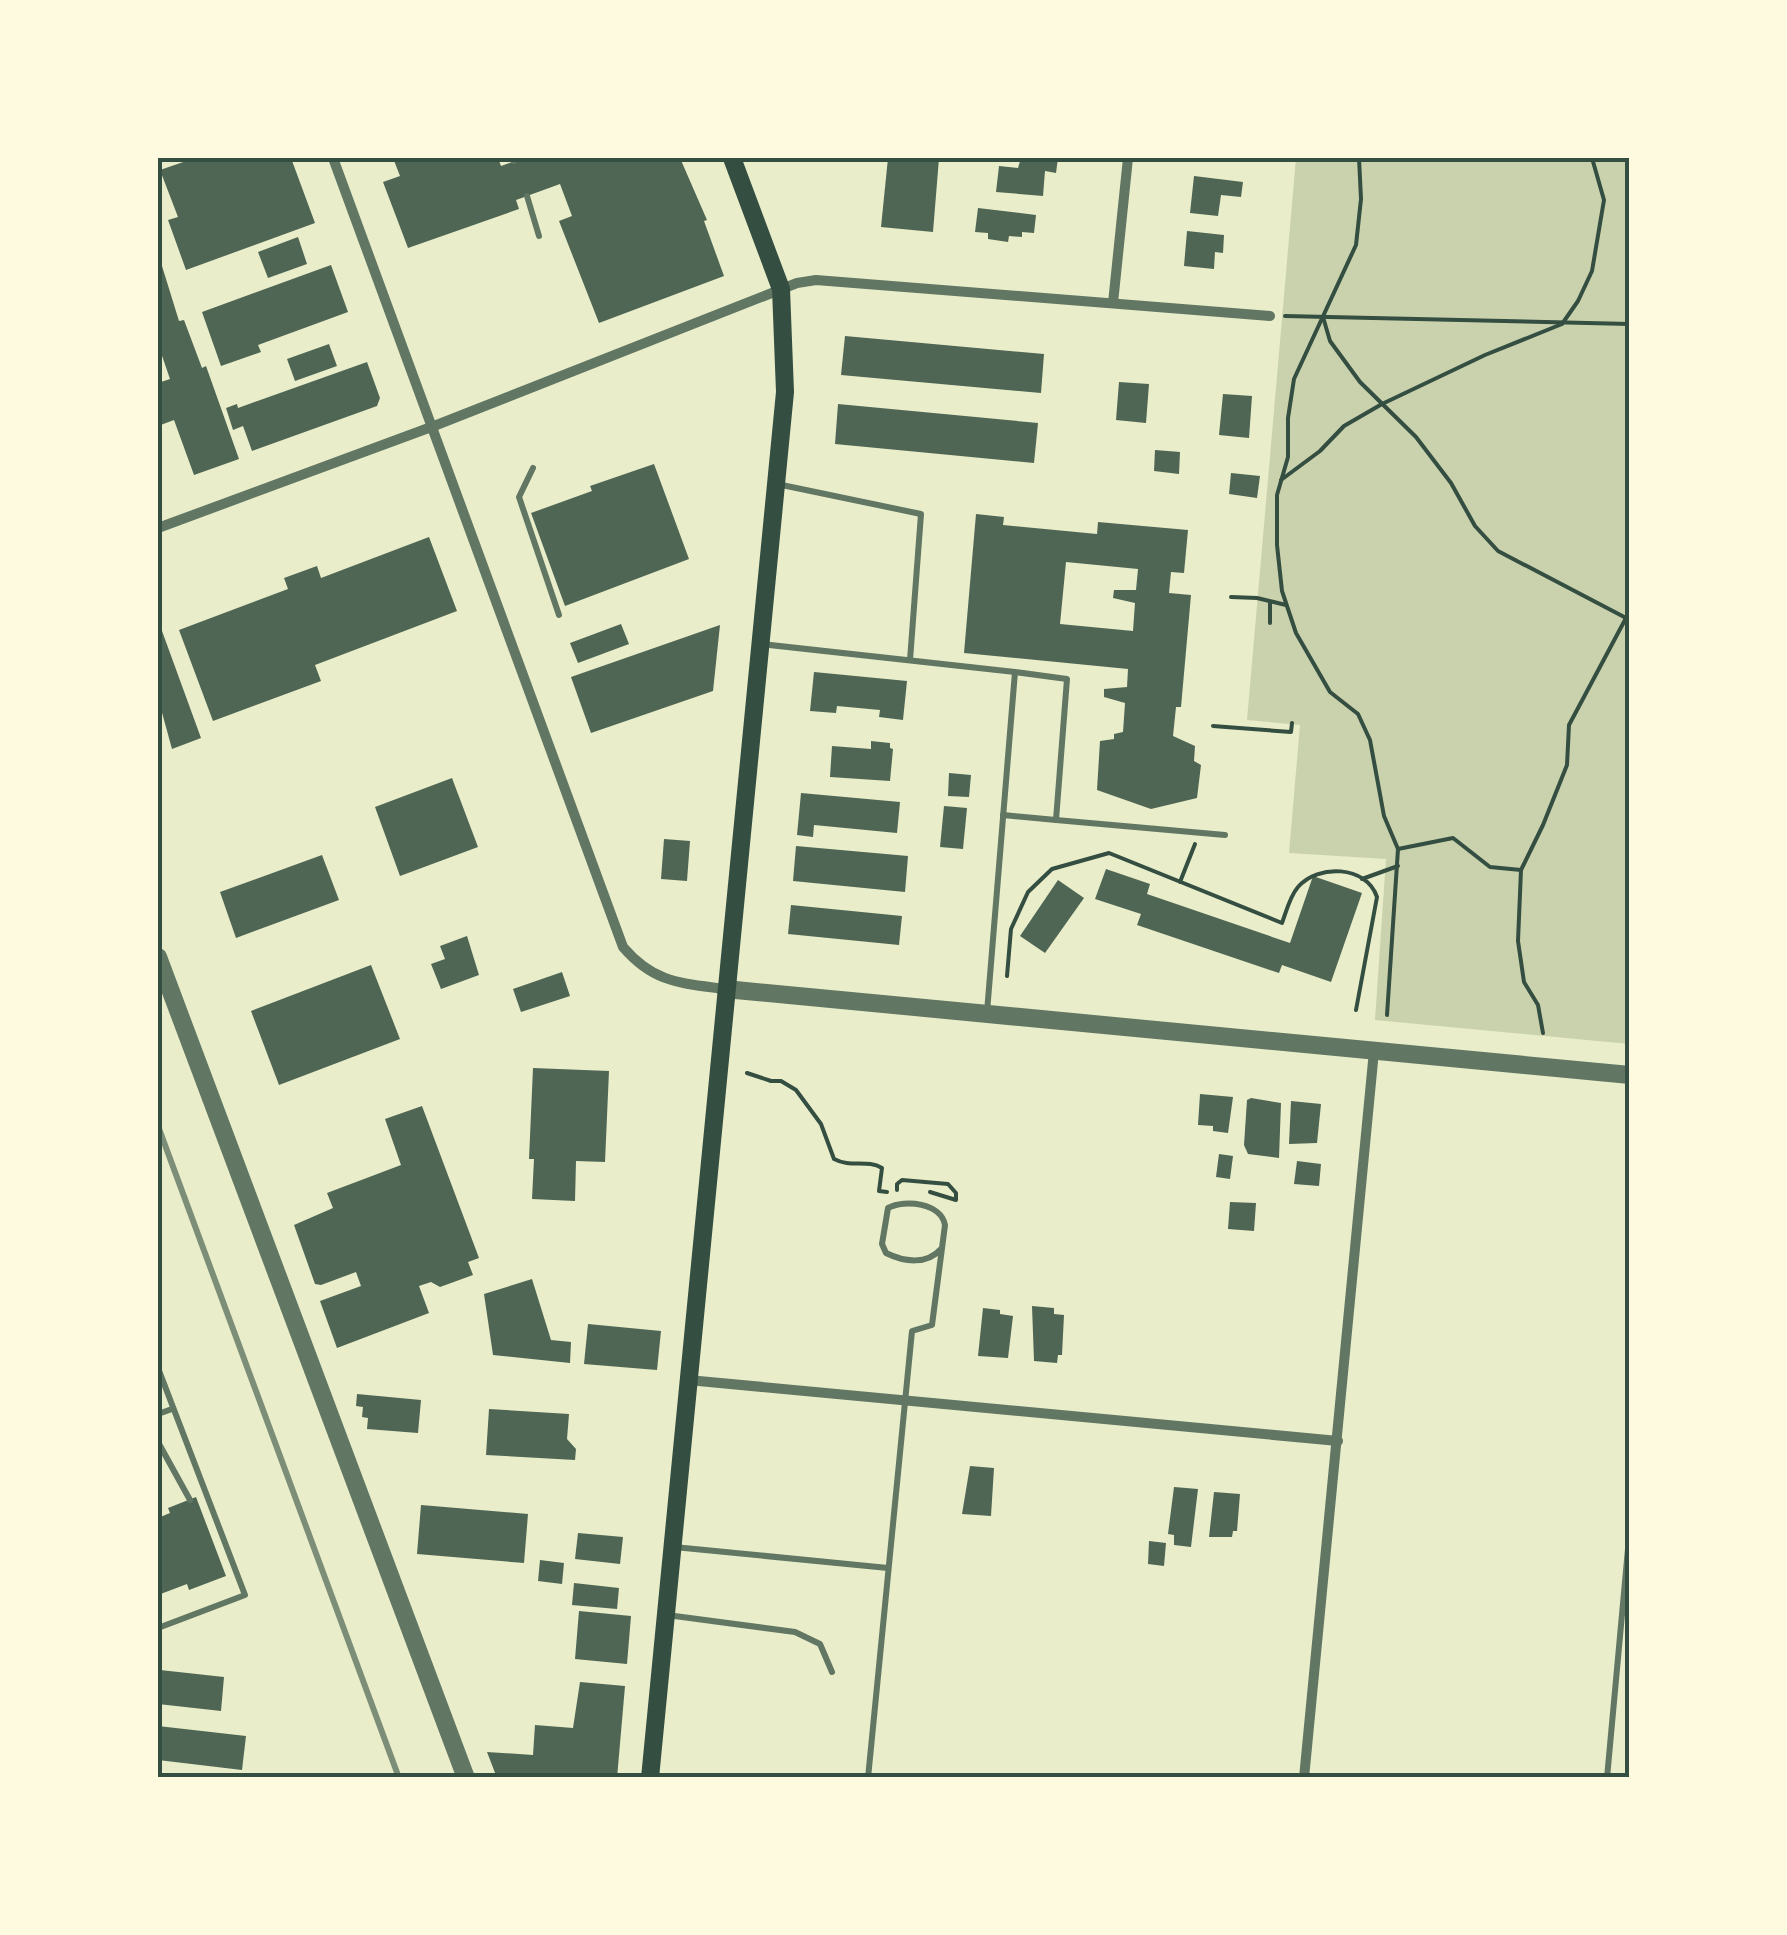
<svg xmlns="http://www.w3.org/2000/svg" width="1787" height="1935" viewBox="0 0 1787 1935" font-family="'Public Sans',sans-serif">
<rect width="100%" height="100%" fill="#e9edc9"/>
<!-- green -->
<path fill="#cad2ad" d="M1296 158H1629V1044L1375 1020 1386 859 1289 853 1300 725 1247 720Z"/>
<!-- building -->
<g fill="#4f6655" fill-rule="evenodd">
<path d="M195 158H291L315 223 186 270 168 220 178 217 160 170Z"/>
<path d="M393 158H498L501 166 524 158H680L707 220 704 221 724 276 599 323 559 221 572 216 560 184 516 200 519 209 408 248 383 182 400 176Z"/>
<path d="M888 158H939L933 232 881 227Z"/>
<path d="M1021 158H1058L1056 173 1045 171 1043 196 996 192 999 166 1018 168Z"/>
<path d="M1194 176 1243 182 1241 197 1221 195 1218 216 1190 213Z"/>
<path d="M978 208 1036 215 1034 233 1022 232V237L1009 236 1008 242 988 239V233L975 232Z"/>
<path d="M1187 231 1224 235 1223 253 1215 252 1214 269 1184 266Z"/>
<path d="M298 237 307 264 268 278 258 252Z"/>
<path d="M158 253 179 321 184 320 202 368 206 366 239 459 194 475 174 420 158 426V383L170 379 158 344Z"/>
<path d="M331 265 348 312 258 345 261 352 221 366 202 312Z"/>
<path d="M845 336 1044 354 1041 393 841 375Z"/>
<path d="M329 344 337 366 295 381 287 359Z"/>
<path d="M367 362 380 398 377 406 252 451 243 426 233 430 226 408 237 404 238 408Z"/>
<path d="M1119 382 1149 384 1146 423 1116 420Z"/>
<path d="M1223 394 1252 396 1249 438 1219 435Z"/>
<path d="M838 404 1038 423 1034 463 835 444Z"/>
<path d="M1155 450 1180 452 1179 474 1154 471Z"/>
<path d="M654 464 689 559 565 606 531 513 592 491 590 486Z"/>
<path d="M1231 473 1260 476 1257 498 1229 494Z"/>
<path d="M976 514 1004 517 1003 525 1097 534 1098 522 1188 530 1184 573 1171 572 1169 593 1191 595 1181 707H1176L1173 736 1195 746 1194 761 1201 765 1197 798 1151 809 1097 790 1100 741 1114 739V734L1123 732 1125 703 1104 697V689L1127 687 1128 669 964 653ZM1066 562 1138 569 1136 590H1114L1113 598 1135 603 1133 631 1060 624Z"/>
<path d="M429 537 457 611 315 665 321 681 213 721 179 630 288 589 284 578 317 566 321 578Z"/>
<path d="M158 620 201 738 172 749 158 698Z"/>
<path d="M621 624 629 644 578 663 570 643Z"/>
<path d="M720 625 713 691 591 733 571 677Z"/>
<path d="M814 672 907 681 903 720 879 717 880 710 837 706 836 713 810 711Z"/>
<path d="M871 741 890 743V748L893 749 890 781 830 777 832 746 871 749Z"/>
<path d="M949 773 971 775 969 797 948 796Z"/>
<path d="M452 778 478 847 400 876 375 807Z"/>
<path d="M801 793 900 802 897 833 814 825 813 837 797 835Z"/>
<path d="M944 806 967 808 963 849 940 847Z"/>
<path d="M664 839 690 841 687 881 661 879Z"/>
<path d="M796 846 908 856 905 892 793 881Z"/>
<path d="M322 855 339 900 236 938 220 892Z"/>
<path d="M1106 869 1150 884 1147 894 1290 943 1313 876 1362 893 1331 982 1282 965 1279 973 1137 925 1141 914 1095 899Z"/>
<path d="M1058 880 1084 898 1045 953 1020 936Z"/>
<path d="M791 905 902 916 899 945 788 934Z"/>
<path d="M467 936 479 975 441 989 431 964 445 959 440 946Z"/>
<path d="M371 965 400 1039 279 1085 251 1011Z"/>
<path d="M562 972 570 996 521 1012 513 989Z"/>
<path d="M533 1068 609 1071 605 1162 576 1161 575 1201 532 1199 534 1159H529Z"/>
<path d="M1200 1094 1233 1097 1228 1133 1213 1131V1126L1198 1125Z"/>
<path d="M1251 1098 1281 1103 1279 1158 1248 1154 1244 1145 1247 1100Z"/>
<path d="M1291 1101 1321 1104 1317 1143 1289 1144Z"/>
<path d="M422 1106 479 1258 468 1262 473 1275 440 1287 431 1282 419 1286 429 1313 337 1348 320 1301 361 1286 356 1272 321 1285 315 1284 294 1225 333 1208 327 1193 401 1165 385 1119Z"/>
<path d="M1219 1154 1233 1156 1230 1179 1216 1177Z"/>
<path d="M1297 1161 1321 1164 1319 1186 1294 1184Z"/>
<path d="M1230 1202 1256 1203 1254 1231 1228 1229Z"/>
<path d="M532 1279 551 1340 571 1342 570 1363 493 1355 484 1294Z"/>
<path d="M1032 1306 1054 1308V1314L1064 1315 1062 1355H1058L1057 1363 1034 1361Z"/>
<path d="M983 1308 1000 1310V1314L1013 1316 1008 1358 978 1356Z"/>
<path d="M588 1324 661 1331 657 1370 584 1364Z"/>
<path d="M357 1394 421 1400 418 1433 367 1429 368 1418 362 1417 363 1407 356 1406Z"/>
<path d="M489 1409 569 1414 567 1439 576 1449 575 1460 486 1455Z"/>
<path d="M970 1466 994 1468 991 1516 962 1514Z"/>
<path d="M1174 1487 1198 1489 1191 1547 1174 1545V1535L1168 1534Z"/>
<path d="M1214 1492 1240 1494 1237 1531H1233L1232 1537H1209Z"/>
<path d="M196 1497 226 1576 189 1590 187 1584 158 1595V1518L170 1513 168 1508Z"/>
<path d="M421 1505 528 1514 524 1563 417 1554Z"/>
<path d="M578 1533 623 1537 620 1564 575 1559Z"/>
<path d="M1149 1541 1166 1543 1164 1566 1148 1564Z"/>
<path d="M540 1560 564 1563 562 1584 538 1581Z"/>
<path d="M574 1583 619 1588 617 1609 572 1605Z"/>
<path d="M579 1611 631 1616 627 1664 575 1659Z"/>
<path d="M160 1670 224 1677 221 1711 158 1704Z"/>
<path d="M580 1682 625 1686 617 1778H497L487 1752 533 1755 535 1725 573 1728Z"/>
<path d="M158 1726 246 1736 242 1770 158 1760Z"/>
</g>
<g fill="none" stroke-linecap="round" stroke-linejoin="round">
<!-- path -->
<g stroke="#344e41" stroke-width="4">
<path d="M1359 158 1361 199 1356 245 1294 379 1288 418V457L1277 495V545L1282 591 1296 633 1330 692 1358 714 1370 740 1384 816 1398 849 1387 1015"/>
<path d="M1285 316 1630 324"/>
<path d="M1323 317 1330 341 1360 382 1416 437 1451 483 1475 526 1498 551 1630 620"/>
<path d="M1281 480 1320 451 1344 426 1382 404 1485 355 1562 324 1578 301 1592 271 1604 200 1592 158"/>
<path d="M1231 597 1257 598 1286 605"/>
<path d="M1270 623V603"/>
<path d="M1213 726 1291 732 1292 723"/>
<path d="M1398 849 1453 838 1490 867 1521 870"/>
<path d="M1362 879 1398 866"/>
<path d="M1180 882 1195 844"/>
<path d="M1007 976 1011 929 1028 892 1052 869 1109 853 1282 923C1286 912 1290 896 1298 887 1318 864 1366 865 1377 897L1356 1010"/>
<path d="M1543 1033 1538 1005 1524 982 1518 941 1521 870 1543 825 1567 765 1569 725 1626 618"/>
<path d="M747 1073 771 1081H781L796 1090 821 1124 834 1159C851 1168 867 1159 882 1168L879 1191 887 1192"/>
<path d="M1628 1146 1630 1127"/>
<path d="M897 1190V1184L902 1180 948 1184 956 1193V1200L930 1192"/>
</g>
<!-- service -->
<g stroke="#617663" stroke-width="6">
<path d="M513 158 514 161"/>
<path d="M527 196 539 236"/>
<path d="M533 468 519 497 559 615"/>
<path d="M777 484 921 514 910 660"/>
<path d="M761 644 1015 672 987 1012"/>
<path d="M1003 815 1056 820 1067 679 1015 672"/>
<path d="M1056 820 1225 835"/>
<path d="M158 1368 245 1595 158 1628"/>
<path d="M158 1414 172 1409"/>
<path d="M158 1442 190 1500"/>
<path d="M674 1547 888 1568"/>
<path d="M667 1615 795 1632 820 1644 832 1672"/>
<path d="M868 1778 912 1331 932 1325 945 1225C941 1203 905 1199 888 1208L882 1244 886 1253C904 1262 927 1265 941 1249"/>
<path d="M1607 1778 1630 1527"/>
</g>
<!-- minor -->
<g stroke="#617663" stroke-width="10">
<path d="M333 158 623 947C654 983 680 983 725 989"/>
<path d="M1113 303 1128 158"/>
<path d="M158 528 434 426 797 283 816 280 1270 316"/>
<path d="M688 1380 1338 1441"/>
<path d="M1304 1778 1374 1051"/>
</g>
<!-- tertiary -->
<g stroke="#617663" stroke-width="18">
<path d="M158 957 466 1778"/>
<path d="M725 989 1630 1075"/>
</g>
<!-- secondary -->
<path stroke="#344e41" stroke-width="18" d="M650 1778 785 392 781 289 732 158"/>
<!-- rail -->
<path stroke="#7c8e77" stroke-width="6" d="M158 1126 399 1778"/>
</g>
<!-- border -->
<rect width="1787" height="1935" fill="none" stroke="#fefae0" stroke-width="320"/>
<rect x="160" y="160" width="1467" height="1615" fill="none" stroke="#344e41" stroke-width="4"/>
</svg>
